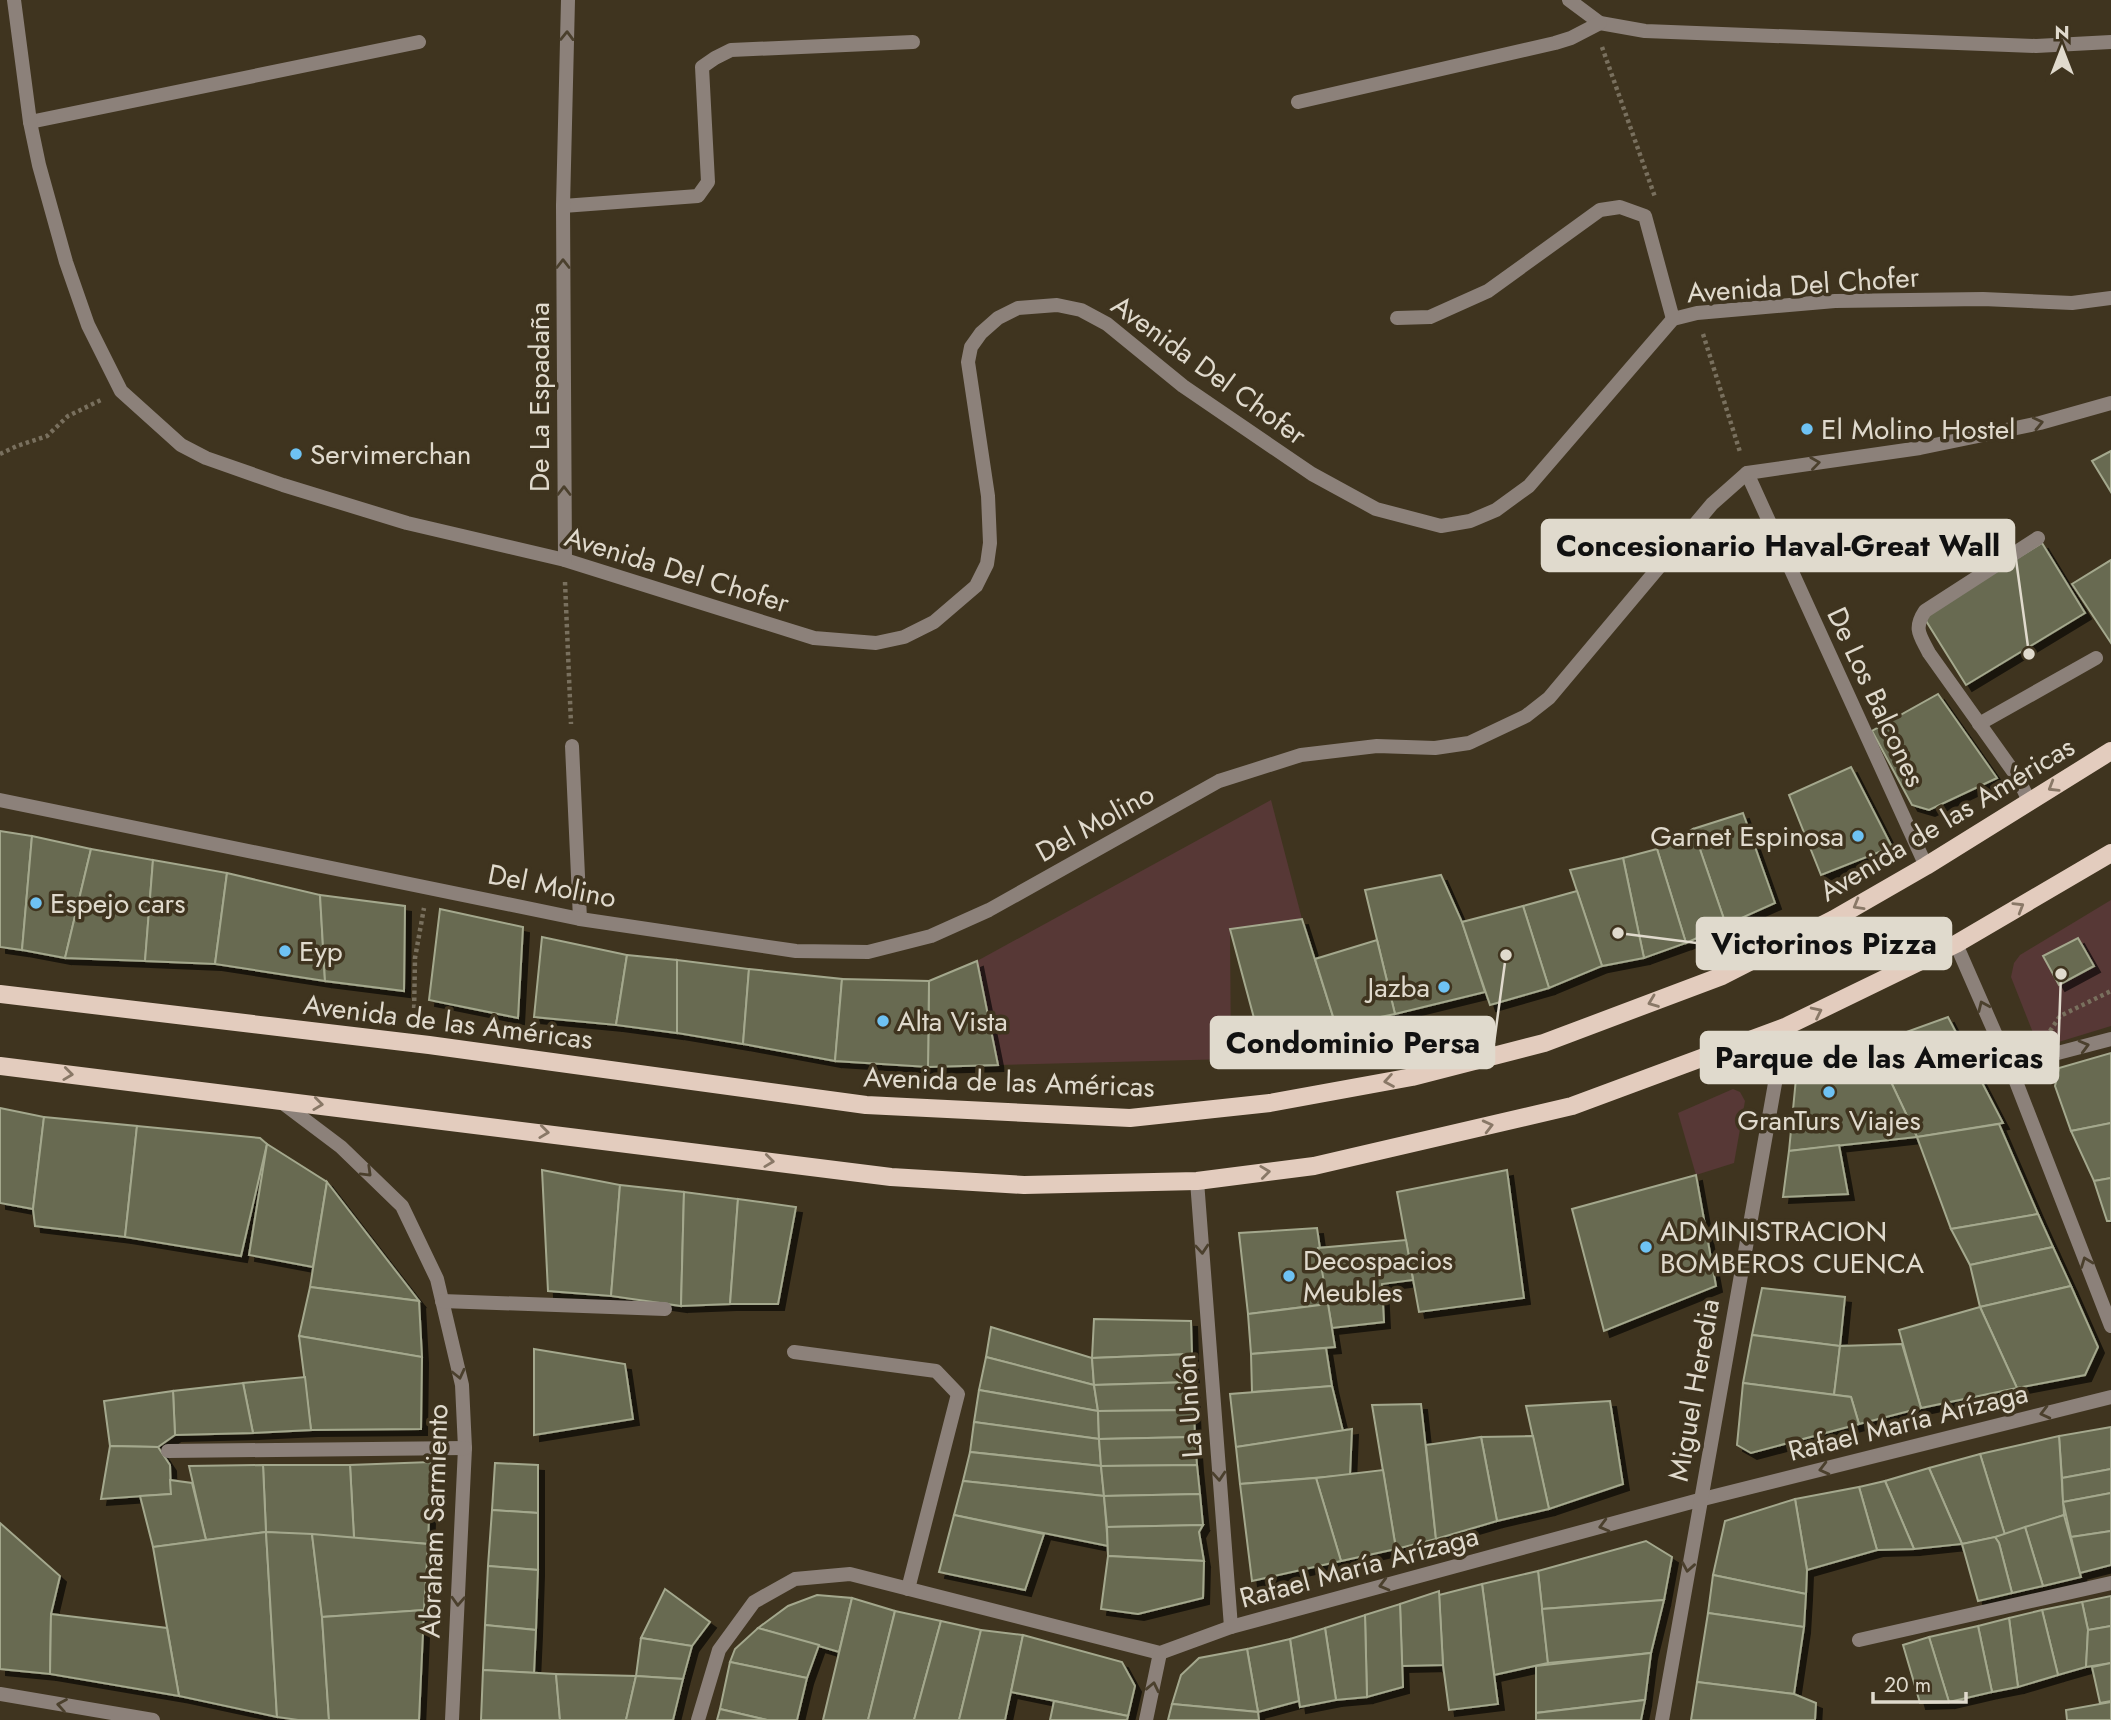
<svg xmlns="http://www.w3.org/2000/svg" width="2111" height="1720" viewBox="0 0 2111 1720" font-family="Jost,sans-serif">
<defs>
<filter id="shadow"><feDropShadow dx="6" dy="6" stdDeviation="0" flood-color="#0009"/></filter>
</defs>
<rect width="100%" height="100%" fill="#3f341f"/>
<!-- green -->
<g fill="#573836">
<path d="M1271 800 1302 919 1230 929 1231 1059 998 1065 977 961Z"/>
<path d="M2111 900V1026L2039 1048 2011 977 2014 963 2020 955Z"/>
<path d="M1733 1089 1740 1092 1745 1101 1734 1163 1696 1175 1678 1113Z"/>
</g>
<!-- building -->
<g fill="#676a51" stroke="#a4a88d" stroke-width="2" filter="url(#shadow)">
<path d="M2111 451V492L2092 461Z"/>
<path d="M2042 543 2085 613 1966 685 1923 616Z"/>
<path d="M2111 560V643L2072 584Z"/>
<path d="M1938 694 1997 778 1929 810 1912 805 1872 731Z"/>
<path d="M1851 767 1892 847 1821 875 1789 795Z"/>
<path d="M1743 813 1775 903 1726 925 1693 829Z"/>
<path d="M1693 829 1726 925 1686 943 1657 849Z"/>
<path d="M0 831 32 836 22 950 0 947Z"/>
<path d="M32 836 91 849 65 958 22 950Z"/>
<path d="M91 849 153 860 145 961 65 958Z"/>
<path d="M1657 849 1686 943 1644 958 1623 858Z"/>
<path d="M1623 858 1644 958 1602 966 1570 870Z"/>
<path d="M153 860 227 873 215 964 145 961Z"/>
<path d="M227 873 320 895 325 981 215 964Z"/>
<path d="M1441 875 1462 922 1485 992 1395 1014 1365 890Z"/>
<path d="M1577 891 1602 966 1549 988 1523 906Z"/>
<path d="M320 895 405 906 404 991 325 981Z"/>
<path d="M1523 906 1549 988 1490 1005 1462 922Z"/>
<path d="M440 909 523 927 518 1018 429 1000Z"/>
<path d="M1302 919 1336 1026 1261 1044 1230 929Z"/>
<path d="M542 937 627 955 616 1025 534 1017Z"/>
<path d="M2078 938 2094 966 2059 985 2043 956Z"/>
<path d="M1377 940 1395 1014 1336 1026 1315 959Z"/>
<path d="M627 955 677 960V1033L616 1025Z"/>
<path d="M677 960 749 969 743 1044 677 1033Z"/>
<path d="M977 961 998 1065 928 1067 929 981Z"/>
<path d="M749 969 842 979 835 1061 743 1044Z"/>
<path d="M842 979 929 981 928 1067 835 1061Z"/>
<path d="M1948 1017 2003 1123 1917 1137 1873 1044Z"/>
<path d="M1873 1044 1917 1137 1789 1151 1797 1068Z"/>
<path d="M2111 1053V1123L2071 1131 2055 1086 2059 1068Z"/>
<path d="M0 1108 44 1117 33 1209 0 1203Z"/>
<path d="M44 1117 137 1126 125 1237 35 1226 33 1209Z"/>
<path d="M2111 1123V1178L2094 1181 2071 1131Z"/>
<path d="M1999 1124 2038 1214 1951 1229 1917 1137Z"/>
<path d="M137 1126 260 1138 267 1144 241 1256 125 1237Z"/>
<path d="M267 1144 327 1182 313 1267 249 1255Z"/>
<path d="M1839 1145 1848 1194 1783 1197 1789 1151Z"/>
<path d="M542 1170 620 1185 611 1296 548 1291Z"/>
<path d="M1507 1170 1524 1298 1419 1312 1397 1192Z"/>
<path d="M1696 1175 1716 1286 1604 1331 1572 1209Z"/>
<path d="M2111 1178V1221H2107L2094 1181Z"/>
<path d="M327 1182 419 1301 310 1287Z"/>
<path d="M620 1185 684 1192 681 1306 611 1296Z"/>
<path d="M684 1192 738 1199 730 1304 681 1306Z"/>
<path d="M738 1199 796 1207 778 1304H730Z"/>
<path d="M2038 1214 2053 1247 1970 1265 1951 1229Z"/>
<path d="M1317 1228 1328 1304 1248 1314 1239 1233Z"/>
<path d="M1406 1240 1413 1280 1382 1284 1384 1322 1332 1328 1318 1248Z"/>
<path d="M2053 1247 2071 1286 1980 1307 1970 1265Z"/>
<path d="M2071 1286 2098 1347 2085 1375 2017 1388 1980 1307Z"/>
<path d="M310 1287 419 1301 422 1357 299 1336Z"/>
<path d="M1762 1288 1845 1297 1840 1346 1752 1335Z"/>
<path d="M1328 1304 1335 1347 1251 1354 1248 1314Z"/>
<path d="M1980 1307 2017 1388 1921 1408 1899 1330Z"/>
<path d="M1094 1319 1191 1321 1192 1354 1092 1358Z"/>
<path d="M991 1327 1092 1358 1094 1385 986 1357Z"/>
<path d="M1752 1335 1840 1346 1834 1395 1743 1383Z"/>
<path d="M299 1336 422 1357 421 1429 311 1430Z"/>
<path d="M1902 1344 1921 1408 1859 1424 1851 1397 1834 1395 1840 1346Z"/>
<path d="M1326 1348 1332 1386 1252 1392 1251 1354Z"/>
<path d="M534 1349 625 1364 633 1419 534 1435Z"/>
<path d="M1192 1354 1193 1382 1094 1385 1092 1358Z"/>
<path d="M986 1357 1094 1385 1098 1411 979 1390Z"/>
<path d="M305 1377 311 1430 253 1433 243 1383Z"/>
<path d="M1193 1382 1194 1410 1098 1411 1094 1385Z"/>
<path d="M243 1383 253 1433 175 1435 173 1391Z"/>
<path d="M1743 1383 1851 1397 1859 1424 1751 1453 1737 1445Z"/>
<path d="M1332 1386 1343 1431 1236 1447 1230 1394Z"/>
<path d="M979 1390 1098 1411 1099 1439 974 1422Z"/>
<path d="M173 1391 175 1435 158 1447 110 1446 104 1401Z"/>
<path d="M1610 1401 1623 1484 1549 1509 1526 1406Z"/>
<path d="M1421 1404 1436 1539 1396 1549 1372 1405Z"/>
<path d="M1194 1410 1195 1437 1099 1439 1098 1411Z"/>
<path d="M974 1422 1099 1439 1101 1466 970 1452Z"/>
<path d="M2111 1427V1469L2062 1478 2059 1436Z"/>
<path d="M1352 1429 1350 1475 1240 1484 1236 1447Z"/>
<path d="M1533 1436 1549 1509 1497 1521 1481 1437Z"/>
<path d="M2059 1436 2064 1515 2005 1535 1980 1454Z"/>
<path d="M1195 1437 1197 1465 1101 1466 1099 1439Z"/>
<path d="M1481 1437 1497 1521 1436 1539 1426 1445Z"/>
<path d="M110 1446 158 1447 170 1465 171 1494 101 1499Z"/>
<path d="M970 1452 1101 1466 1104 1496 963 1481Z"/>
<path d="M1980 1454 2005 1535 1962 1544 1929 1468Z"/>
<path d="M431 1462 428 1544 354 1538 350 1465Z"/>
<path d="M495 1463 538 1465V1513L492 1510Z"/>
<path d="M263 1465H350L354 1538 266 1532Z"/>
<path d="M263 1465 266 1532 206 1540 189 1466Z"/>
<path d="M1197 1465 1200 1494 1104 1496 1101 1466Z"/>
<path d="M1929 1468 1962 1544 1914 1549 1885 1481Z"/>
<path d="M2111 1469V1493L2063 1502 2062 1478Z"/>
<path d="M1383 1470 1396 1549 1341 1561 1316 1478Z"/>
<path d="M1316 1478 1341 1561 1252 1581 1240 1484Z"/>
<path d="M170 1480 192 1483 206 1540 153 1547 140 1496 171 1494Z"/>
<path d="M963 1481 1104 1496 1108 1546 954 1515Z"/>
<path d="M1885 1481 1914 1549 1877 1550 1859 1487Z"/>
<path d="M1859 1487 1877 1550 1807 1570 1795 1499Z"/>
<path d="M2111 1493V1531L2071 1537 2063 1502Z"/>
<path d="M1200 1494 1203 1525 1107 1527 1104 1496Z"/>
<path d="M1795 1499 1807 1570 1806 1594 1713 1575 1725 1521Z"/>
<path d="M492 1510 538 1513V1570L488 1566Z"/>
<path d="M954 1515 1044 1534 1025 1590 939 1572Z"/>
<path d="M2064 1515 2081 1577 2043 1586 2025 1527Z"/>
<path d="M0 1523 60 1576 51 1614 50 1674 0 1669Z"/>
<path d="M1203 1525 1199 1532 1204 1561 1108 1556 1107 1527Z"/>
<path d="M2025 1527 2043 1586 2012 1593 1999 1543 1995 1537Z"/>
<path d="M2111 1531V1565L2080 1573 2071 1537Z"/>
<path d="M266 1532 277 1717 179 1696 153 1547Z"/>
<path d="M266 1532 312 1534 322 1617 329 1720H298L277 1717Z"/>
<path d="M312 1534 428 1544 424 1610 322 1617Z"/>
<path d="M1995 1537 1999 1543 2012 1593 1978 1601 1962 1544Z"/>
<path d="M1646 1541 1672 1557 1664 1600 1542 1609 1538 1571Z"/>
<path d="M1108 1556 1204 1561 1203 1598 1138 1614 1101 1609Z"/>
<path d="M488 1566 538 1570 536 1630 485 1625Z"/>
<path d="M1538 1571 1548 1663 1494 1675 1482 1584Z"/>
<path d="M1713 1575 1806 1594 1804 1627 1708 1613Z"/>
<path d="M1482 1584 1498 1704 1449 1710 1443 1665 1439 1595Z"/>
<path d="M665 1589 710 1622 692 1646 641 1638Z"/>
<path d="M1439 1591 1443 1665 1402 1666 1400 1604Z"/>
<path d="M817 1595 852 1598 839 1652 758 1628 788 1606Z"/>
<path d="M2111 1596V1626L2088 1630 2082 1602Z"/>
<path d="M852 1598 895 1611 868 1720H823Z"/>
<path d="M1664 1600 1651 1653 1548 1663 1542 1609Z"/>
<path d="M2082 1602 2088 1630 2086 1667 2058 1675 2042 1610Z"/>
<path d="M1400 1604 1403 1687 1367 1697 1365 1615Z"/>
<path d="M424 1610 419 1720H329L322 1617Z"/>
<path d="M2042 1610 2058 1675 2018 1687 2009 1618Z"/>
<path d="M895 1611 941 1621 914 1720H868Z"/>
<path d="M1708 1613 1804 1627 1794 1694 1697 1682Z"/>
<path d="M51 1614 167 1628 179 1696 50 1674Z"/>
<path d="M1365 1615 1367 1697 1336 1700 1325 1628Z"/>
<path d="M2009 1618 2018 1687 1992 1692 1978 1626Z"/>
<path d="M941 1621 981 1630 959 1720H914Z"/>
<path d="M485 1625 536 1630 534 1673 483 1670Z"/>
<path d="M1978 1626 1992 1692 1949 1702 1929 1637Z"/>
<path d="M2111 1626V1663L2086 1667 2088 1630Z"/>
<path d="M758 1628 819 1645 807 1678 730 1662 735 1649Z"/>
<path d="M1325 1628 1336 1700 1300 1707 1290 1639Z"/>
<path d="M981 1630 1023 1635 1005 1720H959Z"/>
<path d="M1023 1635 1122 1662 1135 1686 1128 1716 1011 1692Z"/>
<path d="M1929 1637 1949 1702 1920 1703 1903 1645Z"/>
<path d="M641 1638 692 1646 683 1679 636 1676Z"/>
<path d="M1290 1639 1299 1701 1258 1712 1247 1649Z"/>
<path d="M1247 1649 1258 1712 1172 1704 1181 1675 1199 1658Z"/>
<path d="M1651 1653 1645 1700 1536 1713V1666Z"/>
<path d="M730 1662 807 1678 797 1720H767L720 1709Z"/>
<path d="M2111 1663V1701L2100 1703 2092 1667Z"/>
<path d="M483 1670 556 1674 560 1720H481Z"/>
<path d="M556 1674 636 1676 626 1720H560Z"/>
<path d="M636 1676 683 1679 673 1720H626Z"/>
<path d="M1697 1682 1794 1694 1816 1703 1815 1720H1691Z"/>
<path d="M1645 1700 1641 1720H1536V1713Z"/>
<path d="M1054 1701 1128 1716 1127 1720H1050Z"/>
<path d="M2111 1702V1720H2067L2066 1710Z"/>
<path d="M1172 1704 1258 1712 1259 1720H1168Z"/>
<path d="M720 1709 767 1720H717Z"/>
</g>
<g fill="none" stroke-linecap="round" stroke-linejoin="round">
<!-- path -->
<g stroke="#79705e" stroke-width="4.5" stroke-dasharray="3.5 3.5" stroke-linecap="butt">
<path d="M1602 47 1655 197"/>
<path d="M1703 334 1740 452"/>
<path d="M0 454 17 446 47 436 68 416 101 400"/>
<path d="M565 582 571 724"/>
<path d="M414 1015 415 958 424 908"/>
<path d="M2050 1031 2060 1016 2111 991"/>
</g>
<!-- service -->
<g stroke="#8c817a" stroke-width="14">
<path d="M30 122 419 42"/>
<path d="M1979 724 2096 658"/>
<path d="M2029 801 2018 778 1929 653C1920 635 1913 629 1925 611L2038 538"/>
</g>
<!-- minor -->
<g stroke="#8c817a" stroke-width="14">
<path d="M14 0 30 122 39 165 66 262 88 325 121 391 181 445 206 458 283 485 407 523 565 560 814 638 876 643 904 637 934 622 976 586 987 564 990 543 988 496 968 362 971 347 981 333 998 318 1018 308 1057 305 1081 310 1107 324 1183 386 1312 474 1376 509 1441 526 1470 521 1496 510 1529 486 1673 319 1697 313 1835 301 1983 299 2072 303 2111 298"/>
<path d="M1569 0 1600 23 1645 31 2036 46 2111 42"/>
<path d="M1298 102 1555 43 1571 38 1600 23"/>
<path d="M563 206 698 196 708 182 702 67 715 58 731 50 913 42"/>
<path d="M1397 318 1430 317 1488 291 1600 210 1620 207 1645 216 1673 319"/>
<path d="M1747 473 1926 866"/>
<path d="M565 560 563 206 568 0"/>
<path d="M572 746 580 919"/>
<path d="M0 800 580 919 796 951 868 952 931 936 989 910 1219 781 1301 755 1377 746 1435 748 1469 743 1526 716 1549 698 1712 504 1747 473 1920 448 2040 423 2111 403"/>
<path d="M1956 944 2013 1074 2111 1326"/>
<path d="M2013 1074 2050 1055 2111 1039"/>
<path d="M280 1101 341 1147 402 1206 437 1279 462 1385 465 1448 452 1720"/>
<path d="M1197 1181 1231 1627"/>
<path d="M442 1301 665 1309"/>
<path d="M794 1352 936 1371 958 1394 908 1589"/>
<path d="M168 1451 465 1448"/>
<path d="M1859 1640 2111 1583"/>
<path d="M0 1694 153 1720"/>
<path d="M698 1720 719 1650 754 1602 795 1579 850 1574 1160 1653 1231 1627 1699 1500 2111 1397"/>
<path d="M1146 1720 1160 1653"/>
<path d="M1662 1720 1785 1027"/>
</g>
<!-- primary -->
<g stroke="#e3ccbe" stroke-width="18">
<path d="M0 994 429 1045 866 1105 1130 1118 1270 1103 1412 1077 1544 1043 1722 976 1834 919 1926 866 2111 751"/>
<path d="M0 1066 891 1177 1024 1185 1197 1181 1314 1166 1572 1106 1785 1027 1956 944 2111 853"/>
</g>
</g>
<!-- one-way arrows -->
<defs><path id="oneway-chevron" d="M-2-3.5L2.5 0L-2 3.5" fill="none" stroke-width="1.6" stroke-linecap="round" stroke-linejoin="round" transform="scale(1.75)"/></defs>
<g stroke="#4b402d">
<use href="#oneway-chevron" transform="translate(567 36) rotate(-89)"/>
<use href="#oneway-chevron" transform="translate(563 264) rotate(-90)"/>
<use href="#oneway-chevron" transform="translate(2038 423) rotate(-13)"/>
<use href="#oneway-chevron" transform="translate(1815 463) rotate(-8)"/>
<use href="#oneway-chevron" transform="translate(564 491) rotate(-90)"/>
<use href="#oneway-chevron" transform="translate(1983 1006) rotate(-114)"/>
<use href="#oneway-chevron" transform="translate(2084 1046) rotate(-15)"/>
<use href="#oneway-chevron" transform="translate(367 1172) rotate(44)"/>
<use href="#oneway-chevron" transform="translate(1202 1249) rotate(86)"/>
<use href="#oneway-chevron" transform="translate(2086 1262) rotate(-111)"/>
<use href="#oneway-chevron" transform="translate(459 1374) rotate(77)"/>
<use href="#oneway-chevron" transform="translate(2045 1413) rotate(166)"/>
<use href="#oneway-chevron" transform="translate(1824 1469) rotate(166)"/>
<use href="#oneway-chevron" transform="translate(1219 1476) rotate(86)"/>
<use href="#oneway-chevron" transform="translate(1604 1526) rotate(165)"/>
<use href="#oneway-chevron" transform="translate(1688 1567) rotate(100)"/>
<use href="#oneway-chevron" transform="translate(1384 1585) rotate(165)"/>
<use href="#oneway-chevron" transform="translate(458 1601) rotate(93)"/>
<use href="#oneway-chevron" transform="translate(1153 1687) rotate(-78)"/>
<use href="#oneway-chevron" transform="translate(62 1705) rotate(-170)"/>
</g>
<g stroke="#897867">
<use href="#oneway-chevron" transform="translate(2053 787) rotate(149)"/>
<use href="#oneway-chevron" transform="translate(1858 905) rotate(150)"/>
<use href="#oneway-chevron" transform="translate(2019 907) rotate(-31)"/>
<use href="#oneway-chevron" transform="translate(1653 1002) rotate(159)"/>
<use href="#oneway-chevron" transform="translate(1817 1012) rotate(-26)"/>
<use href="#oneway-chevron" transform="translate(68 1074) rotate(7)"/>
<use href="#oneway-chevron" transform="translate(1389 1081) rotate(170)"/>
<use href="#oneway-chevron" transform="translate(318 1104) rotate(7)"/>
<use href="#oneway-chevron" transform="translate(1488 1126) rotate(-14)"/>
<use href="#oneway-chevron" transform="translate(544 1132) rotate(7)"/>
<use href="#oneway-chevron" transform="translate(769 1161) rotate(7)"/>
<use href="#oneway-chevron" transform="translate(1265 1172) rotate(-7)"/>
</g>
<!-- markers -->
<g fill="#6ec2f3" stroke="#3f341f" stroke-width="2.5">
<circle cx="1807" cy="429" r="7"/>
<circle cx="296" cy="454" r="7"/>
<circle cx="1858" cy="836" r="7"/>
<circle cx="36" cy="903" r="7"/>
<circle cx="285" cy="951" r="7"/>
<circle cx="1444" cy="987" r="7"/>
<circle cx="883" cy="1021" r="7"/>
<circle cx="1829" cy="1092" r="7"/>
<circle cx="1646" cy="1247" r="7"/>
<circle cx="1289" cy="1276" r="7"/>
</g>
<g text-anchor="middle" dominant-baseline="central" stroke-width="7" stroke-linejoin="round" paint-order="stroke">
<!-- street labels -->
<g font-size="28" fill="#e0dacd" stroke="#3f341f">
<text transform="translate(1803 285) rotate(-4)">Avenida Del Chofer</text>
<text transform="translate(1209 370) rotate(36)">Avenida Del Chofer</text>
<text transform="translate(539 397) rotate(-90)">De La Espadaña</text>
<text transform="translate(677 570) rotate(17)">Avenida Del Chofer</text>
<text transform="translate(1876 697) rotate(65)">De Los Balcones</text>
<text transform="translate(1947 819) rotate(-31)">Avenida de las Américas</text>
<text transform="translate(1095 823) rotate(-29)">Del Molino</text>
<text transform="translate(552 886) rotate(11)">Del Molino</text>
<text transform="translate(448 1022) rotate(7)">Avenida de las Américas</text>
<text transform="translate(1009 1082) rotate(2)">Avenida de las Américas</text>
<text transform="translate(1694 1390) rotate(-80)">Miguel Heredia</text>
<text transform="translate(1189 1406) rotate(-94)">La Unión</text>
<text transform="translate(1908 1422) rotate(-14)">Rafael María Arízaga</text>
<text transform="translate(434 1521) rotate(-88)">Abraham Sarmiento</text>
<text transform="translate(1359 1567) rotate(-15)">Rafael María Arízaga</text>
</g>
<!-- poi labels -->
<g font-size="28" fill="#e0dacd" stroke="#3f341f" text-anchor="start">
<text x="1821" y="429">El Molino Hostel</text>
<text x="310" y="454">Servimerchan</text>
<text x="1844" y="836" text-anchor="end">Garnet Espinosa</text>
<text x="50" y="903">Espejo cars</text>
<text x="299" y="951">Eyp</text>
<text x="1430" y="987" text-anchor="end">Jazba</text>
<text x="897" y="1021">Alta Vista</text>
<text x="1829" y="1120" text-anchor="middle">GranTurs Viajes</text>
<text x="1660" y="1231">ADMINISTRACION<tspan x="1660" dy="32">BOMBEROS CUENCA</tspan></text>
<text x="1303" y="1260">Decospacios<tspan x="1303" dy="32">Meubles</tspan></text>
</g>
</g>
<!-- callouts -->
<path fill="none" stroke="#e0dacd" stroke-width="2.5" d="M2029 654L2014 545M1618 933L1697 943M1506 955L1494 1043M2061 974L2058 1057"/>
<g fill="#e0dacd" stroke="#3f341f" stroke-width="2.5">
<circle cx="2029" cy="654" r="7"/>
<circle cx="1618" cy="933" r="7"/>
<circle cx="1506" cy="955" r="7"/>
<circle cx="2061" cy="974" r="7"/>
</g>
<g fill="#e0dacd" stroke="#e0dacd" stroke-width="2.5">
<rect x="1542" y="520" width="472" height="51" rx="7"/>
<rect x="1697" y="918" width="254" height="51" rx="7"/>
<rect x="1211" y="1017" width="283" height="51" rx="7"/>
<rect x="1701" y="1032" width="357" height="51" rx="7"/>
</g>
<g font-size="30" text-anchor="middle" font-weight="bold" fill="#111">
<text x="1778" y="556">Concesionario Haval-Great Wall</text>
<text x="1824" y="954">Victorinos Pizza</text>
<text x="1353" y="1053">Condominio Persa</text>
<text x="1879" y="1068">Parque de las Americas</text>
</g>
<!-- north arrow -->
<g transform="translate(2062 49)" stroke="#3f341f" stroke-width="5" paint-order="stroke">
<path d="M0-5L12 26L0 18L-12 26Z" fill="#e0dacd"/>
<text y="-10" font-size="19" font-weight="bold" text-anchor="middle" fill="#e0dacd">N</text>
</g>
<!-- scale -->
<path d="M1873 1692v10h93v-10" fill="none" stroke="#e0dacd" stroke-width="3.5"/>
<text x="1884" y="1692" font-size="21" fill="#e0dacd" stroke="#3f341f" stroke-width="5" paint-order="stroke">20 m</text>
</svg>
